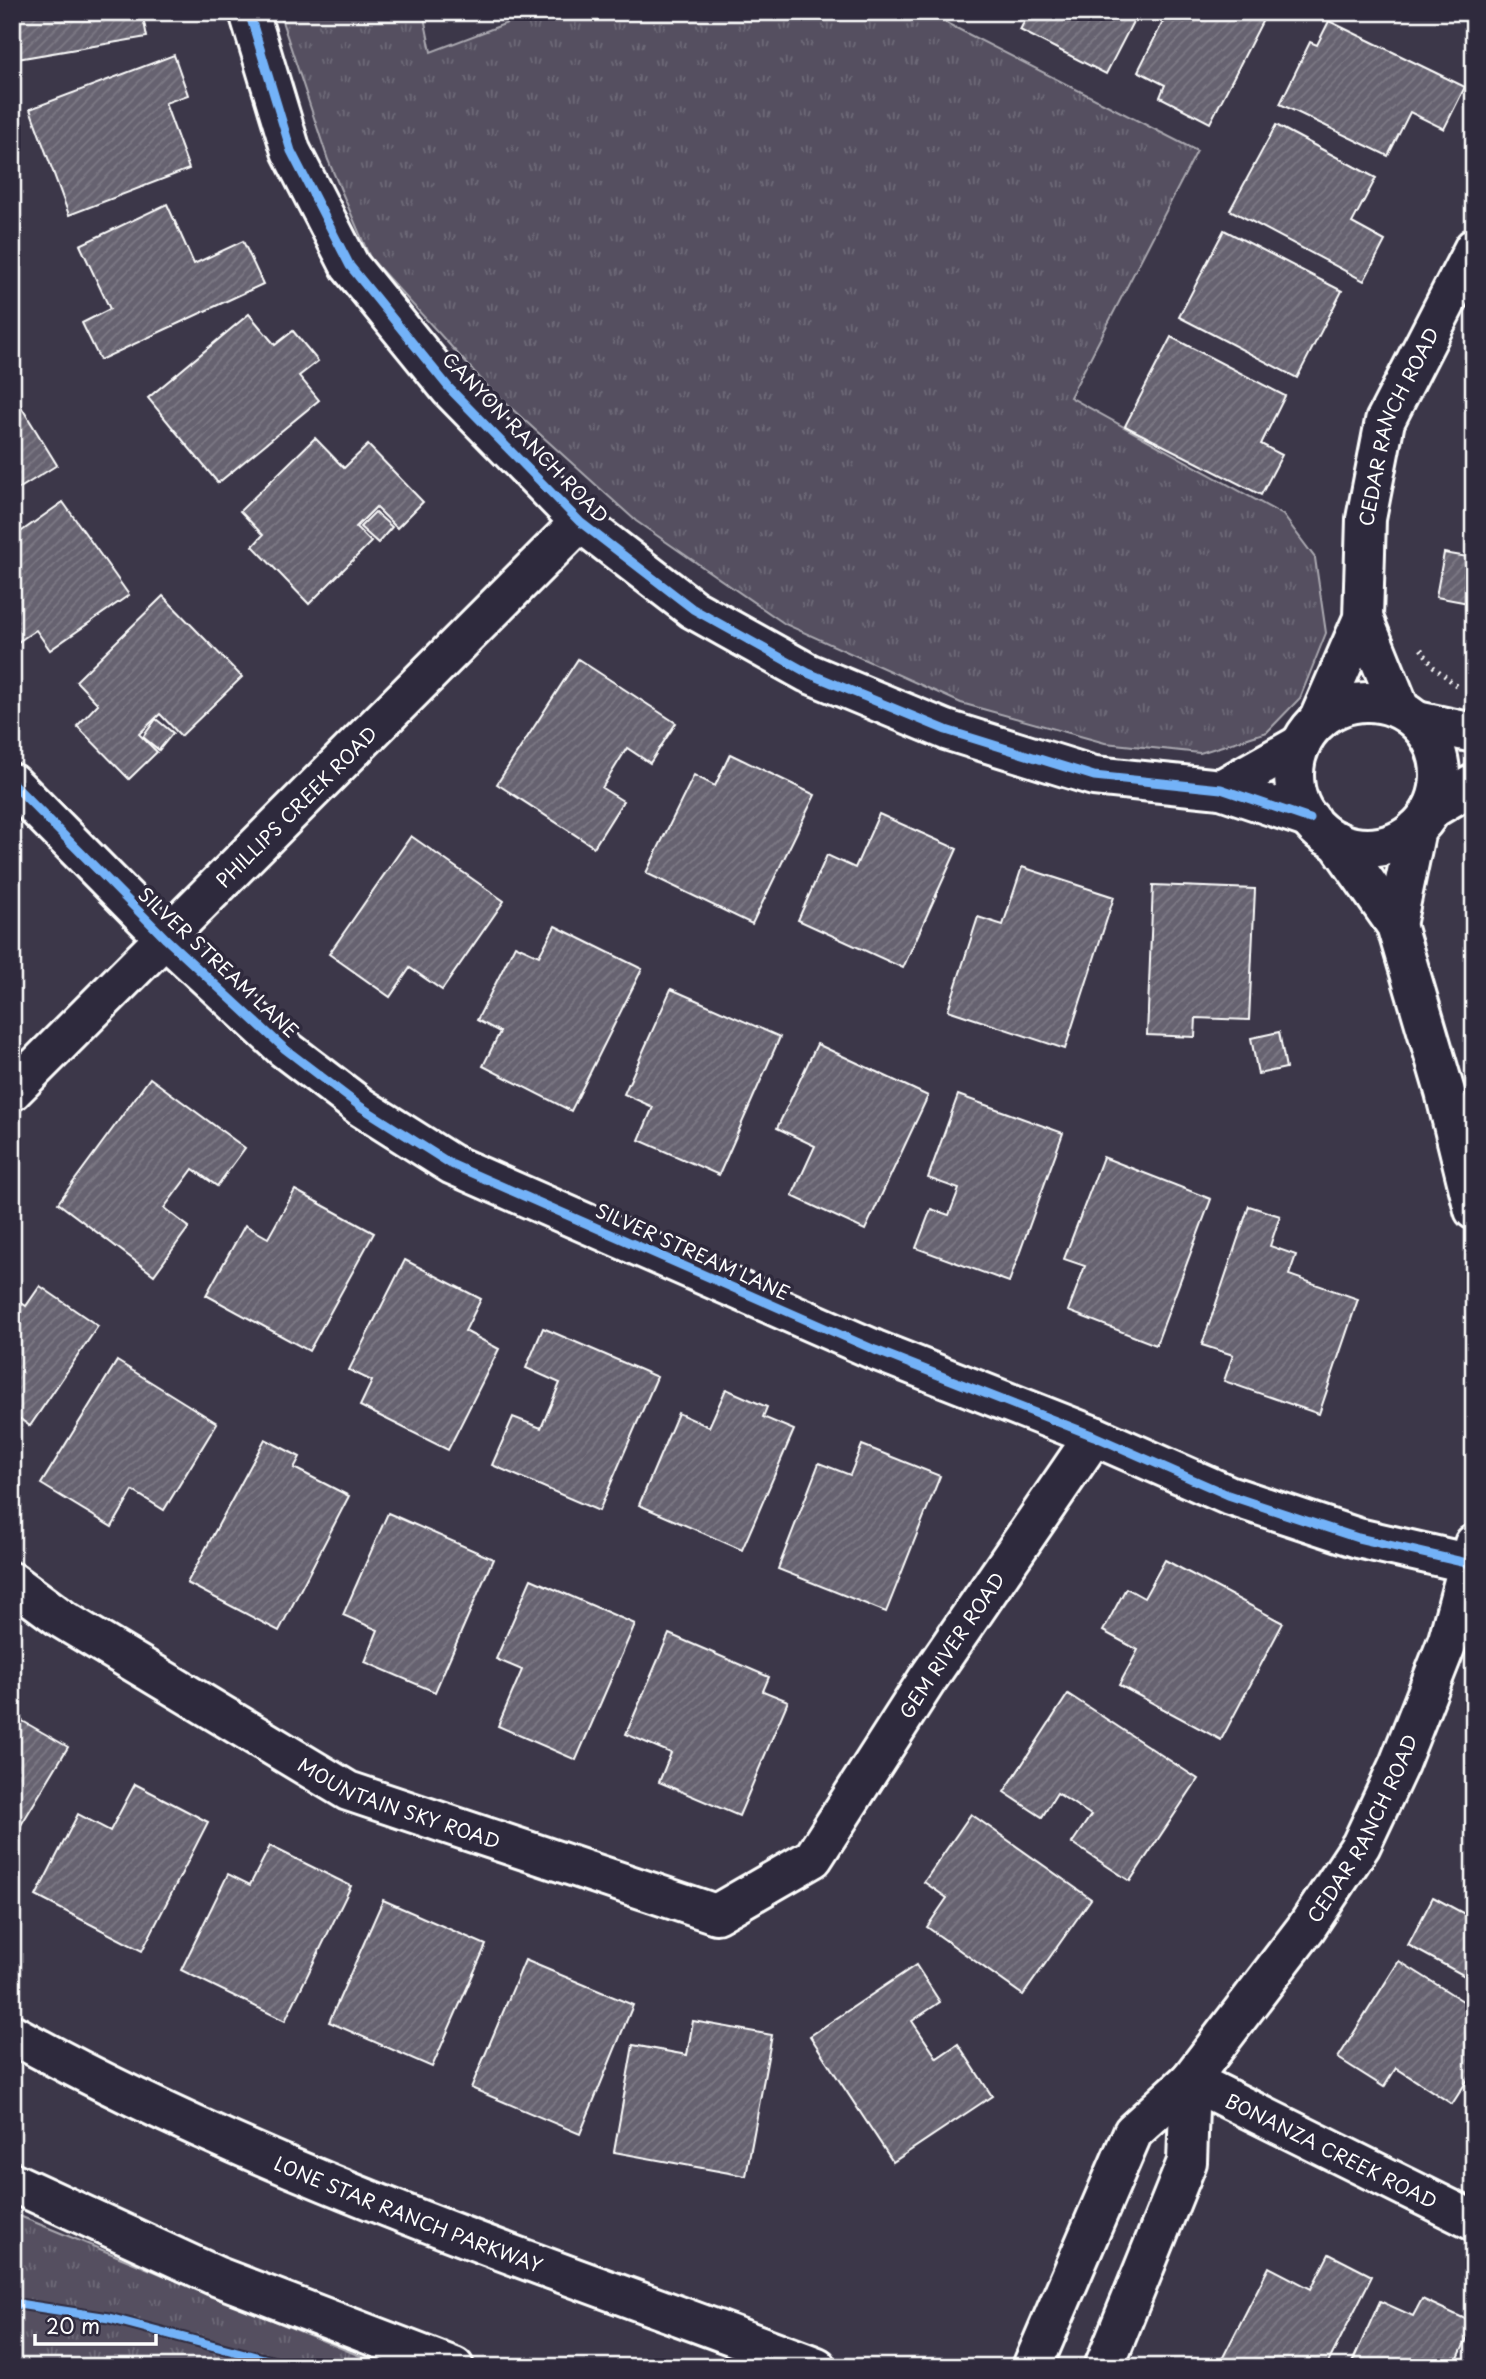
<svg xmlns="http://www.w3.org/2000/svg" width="1486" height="2379" viewBox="0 0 1486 2379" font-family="'Playpen Sans',sans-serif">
<defs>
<pattern id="grass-tufts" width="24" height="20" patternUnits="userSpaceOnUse" patternTransform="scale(1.75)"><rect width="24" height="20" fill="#555060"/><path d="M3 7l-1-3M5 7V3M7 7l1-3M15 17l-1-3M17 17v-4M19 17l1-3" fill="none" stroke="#6e6a78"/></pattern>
<pattern id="building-hatch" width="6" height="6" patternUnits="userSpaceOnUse" patternTransform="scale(1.75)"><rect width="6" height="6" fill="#666270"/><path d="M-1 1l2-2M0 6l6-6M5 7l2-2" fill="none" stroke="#7d7a85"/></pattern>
</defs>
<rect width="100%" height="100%" fill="#3c3749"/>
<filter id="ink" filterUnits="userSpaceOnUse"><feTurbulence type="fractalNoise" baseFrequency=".0143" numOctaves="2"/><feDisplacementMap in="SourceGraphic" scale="14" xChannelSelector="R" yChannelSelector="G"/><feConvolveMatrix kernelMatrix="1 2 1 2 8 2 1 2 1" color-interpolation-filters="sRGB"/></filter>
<g filter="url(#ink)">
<!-- grass -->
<g fill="url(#grass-tufts)" stroke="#aaa8b0" stroke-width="2">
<path d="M279 12H423L431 52 536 12H925L1197 151 1070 397 1283 515 1315 558 1326 633 1300 698 1267 732 1200 753 1105 743 961 703 785 624 636 521 490 389 370 258 328 160Z"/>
<path d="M12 2211 22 2217 387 2367H12Z"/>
</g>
<!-- building -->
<g fill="url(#building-hatch)" stroke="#fff" stroke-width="2">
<path d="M12 12H142L147 37 17 59Z"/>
<path d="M1029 12H1138L1106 74 1020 30Z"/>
<path d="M1168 12H1267L1210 123 1160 97 1165 85 1138 71Z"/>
<path d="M1329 21 1465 87 1444 129 1410 112 1388 156 1280 104 1310 42 1317 45Z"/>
<path d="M174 55 188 95 165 103 189 169 69 215 30 109Z"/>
<path d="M1276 125 1376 178 1352 223 1385 241 1364 281 1230 210Z"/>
<path d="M167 204 194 264 243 241 263 284 100 360 82 323 110 309 80 245Z"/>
<path d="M1224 230 1342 291 1297 378 1179 317Z"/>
<path d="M249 314 275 345 293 331 318 361 299 376 319 400 218 483 148 398Z"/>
<path d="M1171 337 1285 396 1261 444 1282 455 1261 495 1125 426Z"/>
<path d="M12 392 57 465 12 493Z"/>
<path d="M315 438 344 468 368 445 423 502 397 528 376 507 356 527 371 542 309 604 253 546 263 535 240 511Z"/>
<path d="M63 502 129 595 50 650 36 630 12 646V538Z"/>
<path d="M375 512 392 527 378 543 360 527Z"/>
<path d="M1444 553 1474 558V604L1436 597Z"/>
<path d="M163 596 242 677 181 736 160 714 139 734 157 752 129 779 77 726 98 704 76 681Z"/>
<path d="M578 659 676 723 650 763 627 748 602 788 623 801 594 847 497 784Z"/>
<path d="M156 719 173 733 159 750 143 737Z"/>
<path d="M730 754 815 795 752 924 646 873 694 775 715 786Z"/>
<path d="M879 814 957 849 903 968 798 920 827 855 855 868Z"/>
<path d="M411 836 504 901 442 990 410 968 390 997 329 954Z"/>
<path d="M1022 867 1114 897 1065 1049 948 1010 978 917 1003 925Z"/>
<path d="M1153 885 1255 889 1249 1020 1196 1018 1195 1037 1147 1035Z"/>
<path d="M555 926 642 969 571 1111 483 1066 500 1032 477 1020 515 945 539 956Z"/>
<path d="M671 989 780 1037 719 1175 639 1140 653 1107 624 1094Z"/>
<path d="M1279 1032 1286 1068 1258 1074 1251 1038Z"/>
<path d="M817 1044 928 1096 865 1230 792 1196 815 1146 777 1128Z"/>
<path d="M150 1078 245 1148 217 1186 193 1169 164 1208 189 1227 154 1275 58 1203Z"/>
<path d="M958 1095 1063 1133 1009 1282 916 1248 931 1209 949 1215 959 1189 928 1178Z"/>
<path d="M1103 1157 1211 1199 1156 1345 1068 1311 1085 1266 1064 1259Z"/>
<path d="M295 1190 374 1233 309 1351 206 1295 245 1225 268 1238Z"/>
<path d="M1249 1206 1280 1216 1270 1246 1296 1255 1289 1275 1358 1299 1319 1414 1224 1381 1233 1355 1202 1345Z"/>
<path d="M405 1260 481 1299 465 1331 499 1349 448 1450 360 1406 372 1381 349 1370Z"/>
<path d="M40 1286 98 1326 30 1426 12 1413V1296L26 1306Z"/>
<path d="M543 1328 657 1377 599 1511 492 1465 513 1417 541 1428 560 1383 526 1368Z"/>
<path d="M117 1361 217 1423 164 1510 133 1491 112 1527 41 1484Z"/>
<path d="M726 1389 767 1407 763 1417 794 1430 742 1550 639 1505 678 1413 709 1427Z"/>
<path d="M265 1439 300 1457 294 1468 349 1496 279 1631 187 1583Z"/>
<path d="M862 1445 940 1476 886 1612 778 1569 819 1463 850 1475Z"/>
<path d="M388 1513 493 1559 435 1692 365 1662 378 1630 343 1615Z"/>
<path d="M1165 1560 1283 1623 1221 1740 1119 1685 1138 1650 1103 1631 1126 1588 1144 1598Z"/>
<path d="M531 1579 635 1624 576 1760 498 1726 522 1670 496 1659Z"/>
<path d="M669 1634 769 1677 763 1691 788 1701 739 1816 659 1782 671 1753 626 1734Z"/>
<path d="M1068 1694 1198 1779 1130 1881 1072 1843 1091 1815 1057 1793 1042 1817 1004 1792Z"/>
<path d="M12 1715 68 1747 12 1840Z"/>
<path d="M135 1784 208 1822 142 1951 36 1896 78 1814 110 1831Z"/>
<path d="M971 1814 1091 1899 1023 1995 927 1927 947 1898 924 1882Z"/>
<path d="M270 1846 351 1886 285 2021 181 1970 228 1874 250 1885Z"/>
<path d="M1433 1897 1472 1918 1474 1915V1981L1408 1945Z"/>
<path d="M383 1900 486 1945 432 2067 329 2022Z"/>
<path d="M525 1960 633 2005 580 2134 471 2088Z"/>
<path d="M1399 1961 1474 2008V2070L1452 2104 1396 2068 1384 2087 1338 2058Z"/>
<path d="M916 1965 940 2002 912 2021 937 2058 958 2044 992 2096 893 2162 810 2036Z"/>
<path d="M693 2021 772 2035 746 2176 614 2152 633 2045 687 2055Z"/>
<path d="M1329 2254 1372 2276 1326 2367H1218L1269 2267 1311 2289Z"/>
<path d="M1422 2299 1474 2323 1454 2367H1350L1380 2301 1413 2316Z"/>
</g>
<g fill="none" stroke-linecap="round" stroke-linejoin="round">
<!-- street casing -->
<g stroke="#fff" stroke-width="44">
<g id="street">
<path d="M249 12 291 151 350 266 450 389 580 522 693 609 808 673 946 730 1094 776 1221 789 1310 819"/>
<path d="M1363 618 1400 709"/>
<circle cx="1367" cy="775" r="73"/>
<path id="s1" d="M1318 721 1363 618 1366 519 1385 421 1474 248"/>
<path d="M1417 721 1474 733"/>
<path d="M12 783 166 939 285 1049 361 1107 451 1164 875 1350 1094 1436 1228 1495 1358 1538 1471 1564"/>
<path d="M1221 789 1301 744"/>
<path d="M1432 809 1474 784"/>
<path d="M1337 841 1396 925 1445 1092 1474 1210"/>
<path d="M1396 925 1416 829"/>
<path id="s2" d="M12 1091 580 522"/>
<path id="s3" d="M12 1582 62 1619 348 1791 716 1914 813 1858 927 1680 1094 1436"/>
<path id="s4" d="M1190 2080 1474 2221"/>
<path id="s5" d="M1032 2367 1133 2132 1190 2080 1306 1928 1361 1845 1399 1764 1448 1640 1474 1544"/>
<path d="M1104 2367 1187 2162 1190 2080"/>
</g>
</g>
<!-- secondary casing -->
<g stroke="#fff" stroke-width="44">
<g id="secondary">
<path id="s6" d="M12 2034C266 2175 546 2265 817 2367"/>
<path d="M12 2182 216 2276 454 2367"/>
</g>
</g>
<!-- path -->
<path stroke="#fff" stroke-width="4.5" stroke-dasharray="2 5" stroke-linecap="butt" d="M1421 649 1434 667 1458 687"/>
<!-- street -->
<use href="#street" stroke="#2f2a3d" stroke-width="38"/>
<!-- secondary -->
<use href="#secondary" stroke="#2f2a3d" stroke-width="38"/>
<!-- cycleway casing -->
<g stroke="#2f2a3d" stroke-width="13">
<g id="cycleway">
<path d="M249 12 291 151 350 266 450 389 580 522 693 609 808 673 946 730 1094 776 1221 789 1310 819"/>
<path d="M12 783 166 939 285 1049 361 1107 451 1164 875 1350 1094 1436 1228 1495 1358 1538 1471 1564"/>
<path d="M12 2303 109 2318 294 2367"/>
</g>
</g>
<!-- cycleway -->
<use href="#cycleway" stroke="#73b2f8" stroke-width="9"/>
</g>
</g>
<g text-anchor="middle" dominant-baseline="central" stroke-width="7" stroke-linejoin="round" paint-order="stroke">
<!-- street labels -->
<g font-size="19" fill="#fff" stroke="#2f2a3d">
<text stroke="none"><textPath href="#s1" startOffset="310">CEDAR RANCH ROAD</textPath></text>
<text transform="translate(526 437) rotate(46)">CANYON RANCH ROAD</text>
<text stroke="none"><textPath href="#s2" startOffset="402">PHILLIPS CREEK ROAD</textPath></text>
<text transform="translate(219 962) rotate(43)">SILVER STREAM LANE</text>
<text transform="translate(693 1251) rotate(24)">SILVER STREAM LANE</text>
<text stroke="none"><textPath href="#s3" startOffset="1150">GEM RIVER ROAD</textPath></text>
<text stroke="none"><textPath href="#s3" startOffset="448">MOUNTAIN SKY ROAD</textPath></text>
<text stroke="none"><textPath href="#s5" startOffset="639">CEDAR RANCH ROAD</textPath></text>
<text stroke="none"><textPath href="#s4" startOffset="158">BONANZA CREEK ROAD</textPath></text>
<text stroke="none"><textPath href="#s6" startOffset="436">LONE STAR RANCH PARKWAY</textPath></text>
</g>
</g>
<!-- margin -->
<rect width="1486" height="2379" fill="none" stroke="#2f2a3d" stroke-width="42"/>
<rect x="21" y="21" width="1444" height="2337" fill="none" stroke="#fff" stroke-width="2.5" filter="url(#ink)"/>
<!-- scale -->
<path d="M35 2334v10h121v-10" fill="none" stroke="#ffffff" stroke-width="3.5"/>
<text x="46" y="2334" font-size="21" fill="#ffffff" stroke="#2f2a3d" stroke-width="5" paint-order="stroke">20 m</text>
</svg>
